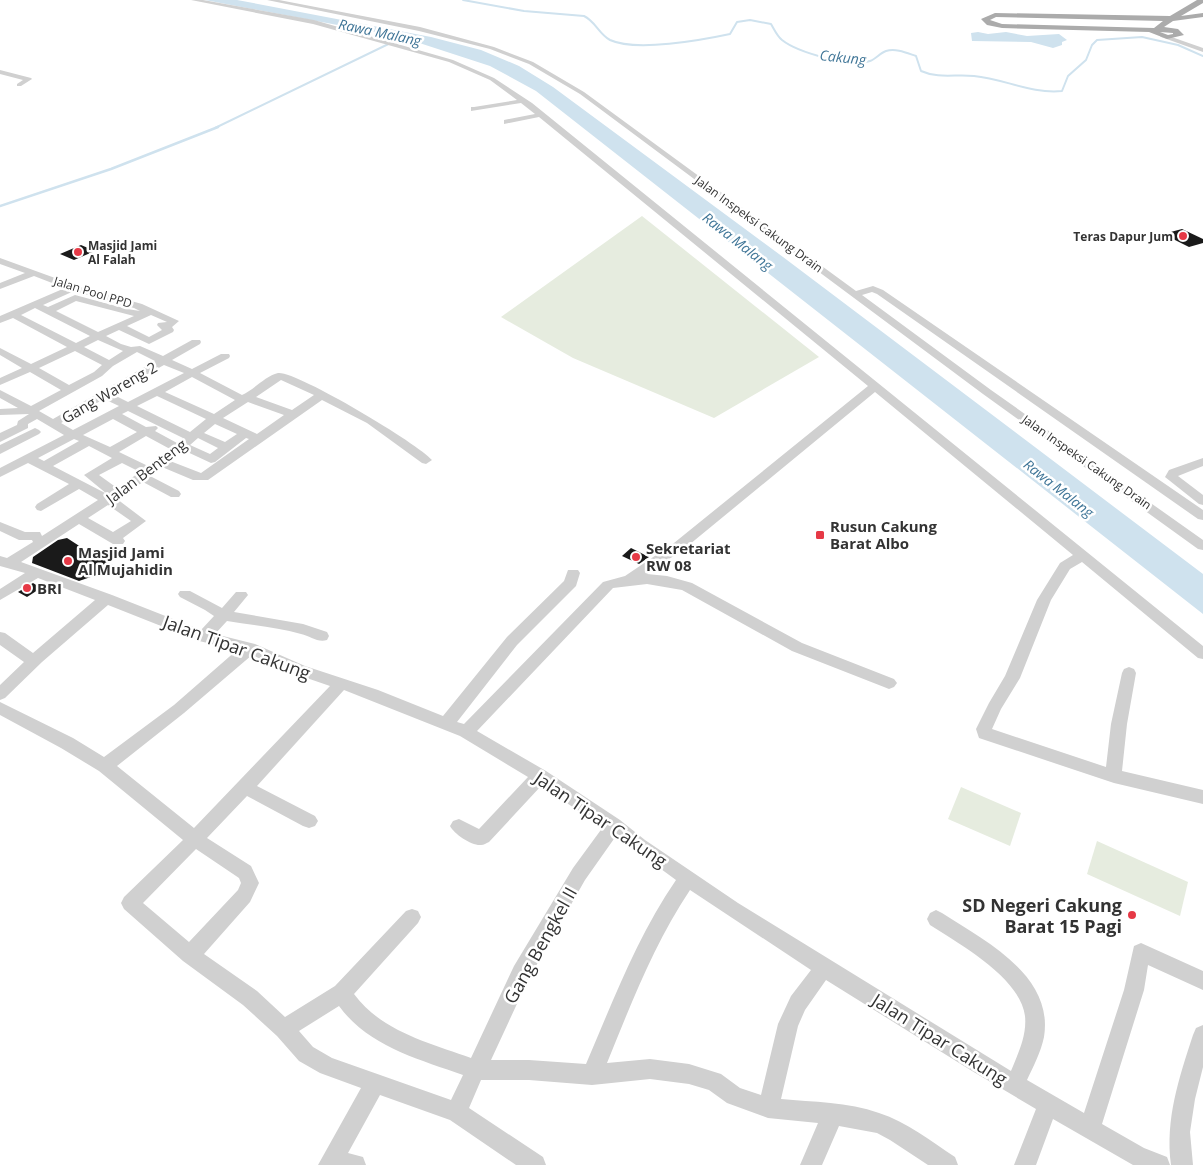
<svg xmlns="http://www.w3.org/2000/svg" width="1203" height="1165" viewBox="0 0 1203 1165" font-family="'Open Sans',sans-serif">
<rect width="100%" height="100%" fill="#fff"/>
<!-- green -->
<g fill="#e6ecdf">
<path d="M642 216 819 357 714 418 573 358 501 317Z"/>
<path d="M961 787 1021 813 1010 846 948 819Z"/>
<path d="M1097 841 1188 882 1180 916 1087 874Z"/>
</g>
<!-- water -->
<g fill="#cfe2ee">
<path d="M205 0H237L431 37 481 50 519 66 553 87 783 257 1203 574V614L536 91 490 66 401 37Z"/>
<path d="M978 32 988 34 1006 32 1027 36 1059 34 1067 40 1062 42V45L1053 48 1031 42 972 41 971 33Z"/>
</g>
<g fill="none" stroke-linecap="round" stroke-linejoin="round">
<!-- stream-far1 -->
<g stroke="#cfe2ee" stroke-width="2">
<path d="M463 0 524 11 584 16C595 21 599 34 610 40 636 52 702 40 730 34L737 22 750 20 771 24C774 29 777 36 782 40 797 52 851 68 870 61 876 59 880 53 886 51 896 48 907 53 916 56L921 71C939 79 955 74 974 76 1005 79 1031 94 1062 91L1068 76 1086 60 1092 45 1097 40 1142 37 1178 45 1203 56"/>
<path d="M215 128 405 36"/>
</g>
<!-- stream -->
<path stroke="#cfe2ee" stroke-width="2.5" d="M0 206 111 169 218 127"/>
</g>
<!-- building -->
<g fill="#1a1a1a">
<path d="M1182 229 1203 239V243L1189 247 1163 234Z"/>
<path d="M81 245 95 251 74 260 60 254Z"/>
<path d="M67 538 84 549 87 556H99L117 568 79 581 32 563 33 557 58 540Z"/>
<path d="M631 548 649 557 639 564 622 556Z"/>
<path d="M33 583 41 588 27 597 18 592Z"/>
</g>
<g fill="none" stroke-linecap="round" stroke-linejoin="round">
<!-- minor -->
<g fill="#d0d0d0" fill-rule="evenodd">
<path d="M191 0H203L314 20 453 60 494 78 532 103 1203 646V659L1198 658 1082 562 1070 569 1051 600 1020 678 1001 709 992 729 1106 767 1111 724 1122 673 1124 669 1129 667 1134 669 1136 673 1127 724 1122 771 1203 790V804L1114 783 979 738 976 729 989 703 1005 676 1037 600 1060 563 1073 555 875 392 684 549 647 574 667 576 692 583 802 643 894 679 897 683 894 687 889 689 884 687 792 651 682 590 647 584 613 588 477 731 546 771 620 820 645 840 738 903 1011 1071C1018 1053 1027 1036 1025 1016 1020 977 959 944 930 925L927 919 930 913 936 910 942 913C985 941 1054 975 1044 1037 1041 1052 1033 1067 1027 1080L1084 1113 1124 990 1134 946 1141 943 1203 971V990L1148 965 1144 990 1102 1124 1144 1148 1167 1157 1170 1165H1133L1053 1119 1036 1165H1014L1036 1109 972 1071 826 980 805 1010 798 1026 781 1099C813 1102 848 1102 879 1113 907 1122 931 1141 955 1157L958 1165H928L890 1140 877 1133 839 1126 822 1165H800L818 1123 768 1118 727 1103 709 1090 689 1084 650 1079 592 1085 529 1080H481L469 1108 543 1157 546 1165H516L450 1120 380 1095 348 1153 363 1157 366 1165H318L361 1088 320 1073 299 1061 277 1036 243 1005 183 961 124 909 121 903 124 897 183 840 99 771 61 748 0 715V702L73 738 104 757 174 705 237 650 199 641 108 605 42 662 5 698 0 700V685L24 662 0 645V632L5 633 33 653 95 600 38 578 0 600V589L25 573 0 566V556L7 558 33 542 32 540H19L0 531V522L25 532H40L42 536 98 500 79 489 41 511 37 510 35 507 37 504 69 484 28 463 0 477V468L64 435 37 419 28 424V428L0 442V433L17 425 18 421 29 414 0 415V409L18 408 0 398V390L31 406 61 390 30 372 0 385V378L22 368 0 355V348L31 364 67 347 13 318 0 323V316L65 288 34 276 0 289V283L25 273 0 264V258L77 286 142 304 179 321 172 327 174 330 173 332 149 344 119 330 106 336 121 344 131 347 140 346 163 356 192 340H200L201 342 200 344 172 360 192 369 221 354H229L230 356 229 358 200 373 242 395C254 390 265 376 278 373 295 370 419 444 432 460L426 464 422 463 367 423 322 400 208 480H193L162 467 150 476 179 491 181 494 179 497H171L143 482 117 499 146 521 123 538 125 541 123 544H113L79 524 21 562 112 595 201 630 214 616 205 610 180 597 178 594 180 591H190L222 608 236 592H246L248 595 234 612 303 624 327 632 329 636 327 640C318 643 310 636 301 634 277 627 251 625 227 621L215 634 255 644 305 666 378 690 443 716 507 637 564 581 568 570H578L580 573 576 586 517 645 457 722 464 724 603 582 625 576 674 543 868 386 539 117 504 124V120L535 114 521 103 471 111V107H474L517 100 490 80 449 62 313 24ZM74 291 134 308 140 311 127 309 75 295 48 307 43 305ZM76 301 134 316 98 332 56 311ZM35 308 90 336 76 343 21 315ZM151 315 167 322 158 323 157 325 162 330 149 337 127 326ZM98 340 123 351 109 360 84 347ZM75 351 102 365 94 372 69 385 39 368ZM137 352 155 361 53 419 39 411 102 376 113 366ZM164 365 184 373 128 402 112 394ZM192 377 235 400 214 414 165 392ZM281 380 314 395 292 410 256 397ZM157 396 206 419 190 432 137 406ZM104 399 119 406 73 430 61 423ZM248 402 284 415 257 434 223 418ZM128 411 183 438 177 443 155 431 158 428 156 426 146 427 122 414ZM113 419 137 432 110 447 83 435ZM215 424 237 434 225 442 204 433ZM146 436 170 449 148 466 119 452ZM198 438 218 448 210 454 190 445ZM246 438 249 439 201 473 170 461 183 450 211 463 215 462ZM74 439 79 441 44 461 38 458ZM89 446 112 458 84 475 107 494 53 466ZM122 463 140 472 117 488 99 475ZM108 505 131 521 113 532 88 518ZM252 655 295 674 330 686 194 828 117 766 184 713ZM344 690 460 736 528 777 479 829 459 819 453 821 450 826C454 834 472 846 481 845 484 845 486 843 489 842L541 786 603 827 573 868 514 966 471 1058C429 1043 381 1031 354 994L418 923 421 917 418 911 412 909 406 911 335 986 285 1017 257 991 204 954 250 902 259 883 251 866 207 838 247 796 303 826 309 828 315 826 318 821 315 816 257 786ZM616 836 676 880C637 937 613 1001 586 1064L529 1060H491L528 980 585 880ZM196 849 239 878 241 883 238 890 189 942 143 903ZM690 890 811 970 791 996 778 1024 761 1095 740 1088 721 1074 689 1064 650 1059 607 1063C631 1004 654 944 690 890ZM339 1006C368 1046 418 1059 463 1075L451 1100 332 1058 313 1047 299 1031Z"/>
<path d="M267 0H279L420 27 494 47 533 62 584 92 856 291 873 286 883 290 1203 510V520L1198 519 877 294 872 292 862 295 991 390 1203 540V550L1198 549 983 394 580 94 529 64 490 49 419 31Z"/>
<path d="M1163 34 1203 48V52L1161 37 1160 36Z"/>
<path d="M0 70 31 78 32 79 21 86H17V84L23 80 0 74Z"/>
<path d="M35 428 39 430 41 432 39 434 0 454V445Z"/>
<path d="M1203 458V466L1178 476 1203 495V505L1199 504 1165 477 1169 470Z"/>
<path d="M1203 1025V1067L1195 1099 1190 1132 1193 1165H1171C1165 1119 1179 1078 1193 1035L1196 1028Z"/>
</g>
<!-- major -->
<path fill="#ababab" fill-rule="evenodd" d="M1197 0H1203V3L1181 16 1203 13V17L1173 21 1164 27 1178 29 1184 35 1167 39 1149 32 1002 28 987 25 981 19 995 13 1170 16ZM996 17 1163 21 1154 28 1002 24 990 20ZM1160 32 1173 33V34L1168 35Z"/>
</g>
<!-- markers -->
<g fill="#e63946" stroke="#fff" stroke-width="2">
<circle cx="1183" cy="236" r="5"/>
<circle cx="78" cy="252" r="5"/>
<rect x="815" y="530" width="10" height="10" rx="2.5"/>
<circle cx="636" cy="557" r="5"/>
<circle cx="68" cy="561" r="5"/>
<circle cx="27" cy="588" r="5"/>
<circle cx="1132" cy="915" r="5"/>
</g>
<g text-anchor="middle" dominant-baseline="central" stroke-width="5" stroke-linejoin="round" paint-order="stroke">
<!-- far-street labels -->
<g font-size="12" fill="#333" stroke="#fff">
<text transform="translate(759 224) rotate(36)">Jalan Inspeksi Cakung Drain</text>
<text transform="translate(93 292) rotate(17)">Jalan Pool PPD</text>
<text transform="translate(1087 462) rotate(35)">Jalan Inspeksi Cakung Drain</text>
</g>
<!-- far-poi labels -->
<g font-size="12" font-weight="bold" fill="#333" stroke="#fff" text-anchor="end">
<text x="1173" y="236">Teras Dapur Jum</text>
<text x="88" y="245" text-anchor="start">Masjid Jami<tspan x="88" dy="14">Al Falah</tspan></text>
</g>
<!-- far-water labels -->
<g font-size="14" font-style="italic" fill="#3f7597" stroke="#fff">
<text transform="translate(380 32) rotate(12)">Rawa Malang</text>
<text transform="translate(843 57) rotate(6)">Cakung</text>
<text transform="translate(738 241) rotate(38)">Rawa Malang</text>
<text transform="translate(1059 488) rotate(38)">Rawa Malang</text>
</g>
<!-- street labels -->
<g font-size="15" fill="#333" stroke="#fff">
<text transform="translate(109 392) rotate(-30)">Gang Wareng 2</text>
<text transform="translate(146 471) rotate(-37)">Jalan Benteng</text>
</g>
<!-- poi labels -->
<g font-size="15" font-weight="bold" fill="#333" stroke="#fff" text-anchor="start">
<text x="830" y="526">Rusun Cakung<tspan x="830" dy="17">Barat Albo</tspan></text>
<text x="646" y="548">Sekretariat<tspan x="646" dy="17">RW 08</tspan></text>
<text x="78" y="552">Masjid Jami<tspan x="78" dy="17">Al Mujahidin</tspan></text>
<text x="37" y="588">BRI</text>
</g>
<!-- near-street labels -->
<g font-size="18" fill="#333" stroke="#fff">
<text transform="translate(237 647) rotate(20)">Jalan Tipar Cakung</text>
<text transform="translate(601 819) rotate(34)">Jalan Tipar Cakung</text>
<text transform="translate(540 945) rotate(-61)">Gang Bengkel II</text>
<text transform="translate(940 1039) rotate(32)">Jalan Tipar Cakung</text>
</g>
<!-- near-poi labels -->
<g font-size="18" font-weight="bold" fill="#333" stroke="#fff" text-anchor="end">
<text x="1122" y="905">SD Negeri Cakung<tspan x="1122" dy="21">Barat 15 Pagi</tspan></text>
</g>
</g>
</svg>
